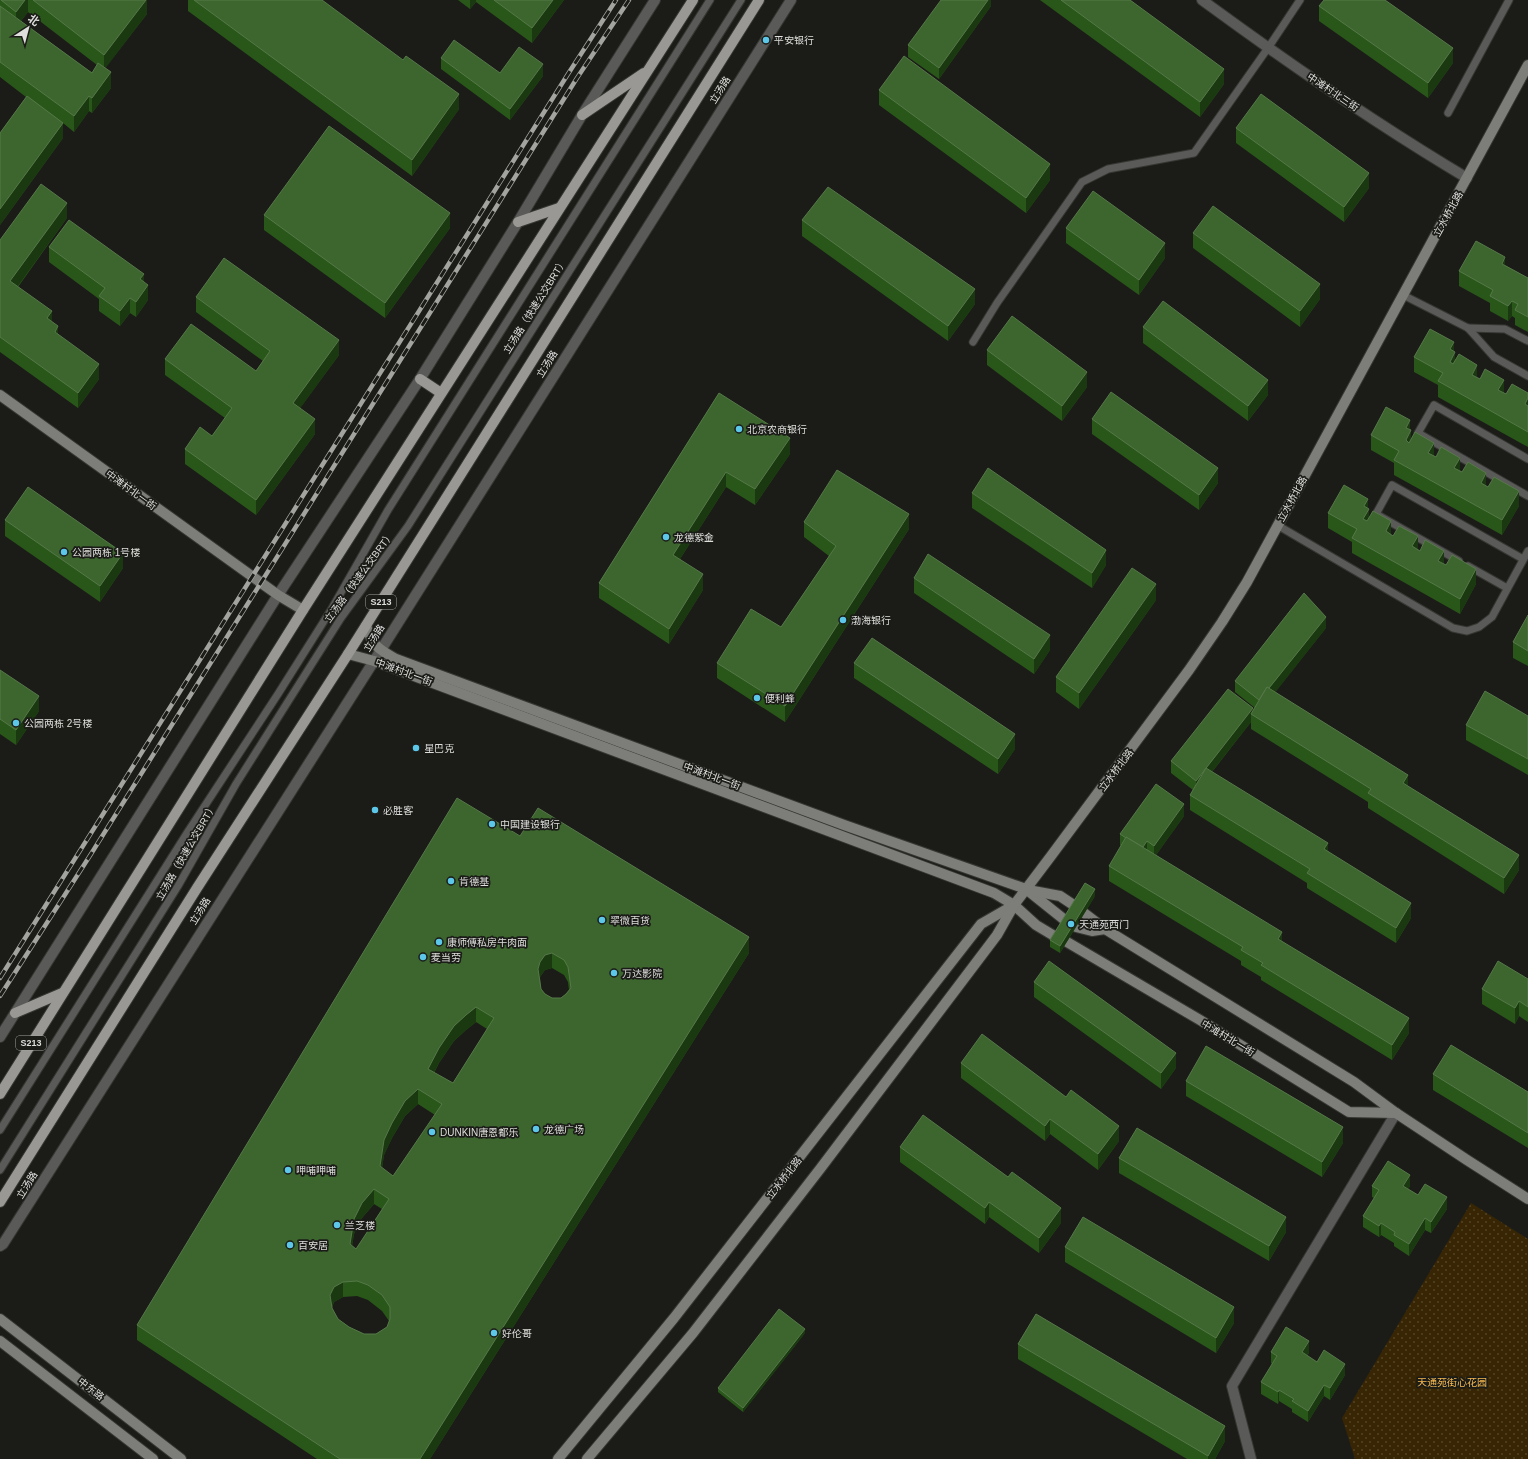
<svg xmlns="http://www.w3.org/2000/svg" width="1528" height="1459" viewBox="0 0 1528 1459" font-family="Arial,'Noto Sans SC',sans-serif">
<defs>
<pattern id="park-dots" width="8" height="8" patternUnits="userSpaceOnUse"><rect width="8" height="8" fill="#372503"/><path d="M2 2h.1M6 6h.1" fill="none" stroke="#544427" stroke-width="1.8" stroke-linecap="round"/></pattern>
</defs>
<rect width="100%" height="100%" fill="#1b1c18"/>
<!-- park -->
<path fill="url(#park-dots)" d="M1471 1203 1528 1239V1459H1355L1342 1418Z"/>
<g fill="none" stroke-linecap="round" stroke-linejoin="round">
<!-- lane casing -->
<g stroke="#363733" stroke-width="9">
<g id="lane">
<path d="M1448 113 1509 0"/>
<path d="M1403 295 1468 328 1494 357 1528 376"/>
<path d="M1468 328 1505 329 1528 341"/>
<path d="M973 342 997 303 1082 182 1108 169 1194 153 1268 48 1300 0"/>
<path d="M1528 459 1434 405 1418 433 1528 496"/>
<path d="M1277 525 1453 628 1467 631 1479 627 1492 617 1528 551"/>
<path d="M1459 561 1376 514 1392 485 1523 559"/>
<path d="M1468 566 1507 588"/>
<path d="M0 1130 187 833 278 694 331 610 388 510 710 0"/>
<path d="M0 1170 178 886 236 784 289 700 341 618 408 526 741 0"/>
</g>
</g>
<!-- street casing -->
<g stroke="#363733" stroke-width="12">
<g id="street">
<path d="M1202 0C1288 63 1376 124 1467 178"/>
<path d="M0 1037 278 595 420 379 518 222 582 115 655 0"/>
<path d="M0 1246 3 1244 374 661 791 0"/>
<path d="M1251 1459 1232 1386 1396 1113"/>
</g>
</g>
<!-- secondary casing -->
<g stroke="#363733" stroke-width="12">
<g id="secondary">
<path d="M0 395 278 595 303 610"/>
<path d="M366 626C373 646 378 649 396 659L844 825 1026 889 1066 921"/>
<path d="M348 654 374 661 994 893 1014 905 1036 925 1056 937"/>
<path d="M1028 890 1060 896 1075 906"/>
<path d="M1084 913 1105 929 1354 1082 1396 1113 1467 1160 1528 1199"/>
<path d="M1076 927 1092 931 1105 929"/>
<path d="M1067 942 1200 1020 1349 1112 1396 1113"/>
<path d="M0 1319 181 1459"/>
<path d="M0 1341 153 1459"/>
<path d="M558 1459 674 1318 981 924 1014 905"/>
<path d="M587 1459 693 1333 820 1169 997 935 1014 905 1051 856 1189 670 1222 622 1247 582 1528 65"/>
</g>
</g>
<!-- primary casing -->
<g stroke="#363733" stroke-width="12">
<g id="primary">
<path d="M582 115 644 73"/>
<path d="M518 222 559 208"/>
<path d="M420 379 441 393"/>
<path d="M15 1013 62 993"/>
<path d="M0 1094 303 610 693 0"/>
<path d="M0 1202 197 888 348 654 759 0"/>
</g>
</g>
<!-- lane -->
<use href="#lane" stroke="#5a5a58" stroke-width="7"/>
<!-- street -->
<use href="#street" stroke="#5a5a58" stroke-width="10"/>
<!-- secondary -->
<use href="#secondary" stroke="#7d7d7a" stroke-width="10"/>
<!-- primary -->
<use href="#primary" stroke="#999894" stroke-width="10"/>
<!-- rail casing -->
<g stroke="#a3a3a0" stroke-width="4.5">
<g id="rail">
<path d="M0 978 568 74 616 0"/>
<path d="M0 996 91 854 577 78 629 0"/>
</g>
</g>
<!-- rail -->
<use href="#rail" stroke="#1b1c18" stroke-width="3" stroke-dasharray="9" stroke-linecap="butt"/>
</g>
<!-- wall -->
<g fill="#295719" fill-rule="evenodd">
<path d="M0 0H147V14L105 68 111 88 92 113 89 111 74 132 63 123V138L0 225V133L26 97 0 77ZM28 12 97 65 92 73 21 21Z"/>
<path d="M188 0H322L459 109 412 176 188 11Z"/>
<path d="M458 0H564L532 43 476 2 470 9Z"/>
<path d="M991 0V6L939 79 908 57V45Z"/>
<path d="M1040 0H1130L1224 84 1200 117Z"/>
<path d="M1319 6 1453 63 1428 98 1319 21Z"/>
<path d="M441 58 500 73 543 76 510 120 441 69Z"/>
<path d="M879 90 1050 180 1026 213 879 105Z"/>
<path d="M1236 128 1369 188 1344 222 1236 143Z"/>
<path d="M264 215 450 228 385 318 264 230Z"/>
<path d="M67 218 18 287 52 322 58 334 99 379 78 408 0 352V240Z"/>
<path d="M802 220 975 304 948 341 802 236Z"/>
<path d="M1066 228 1165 258 1139 295 1066 243Z"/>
<path d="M1193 233 1320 299 1300 327 1193 248Z"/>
<path d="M49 247 144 281 148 300 136 317 130 313 120 326 99 311V299L49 262Z"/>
<path d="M1505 265 1528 278V332L1515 325V318L1512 316 1508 321 1490 311V303L1459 286V271Z"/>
<path d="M196 297 339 355 300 408 315 434 256 515 185 464V449L212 436 225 418 165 375V359L256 371 263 361 196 312Z"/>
<path d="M1143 327 1268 395 1248 421 1143 343Z"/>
<path d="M987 350 1087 387 1062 421 987 365Z"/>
<path d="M1454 351 1455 360 1477 378 1504 393 1506 394 1528 393V447L1438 397V385L1414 372V357Z"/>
<path d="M719 393 790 454 755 505 726 487 680 559 703 590 669 644 599 598V583Z"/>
<path d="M1092 419 1218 483 1199 510 1092 434Z"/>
<path d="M1410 430 1411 439 1434 456 1486 486 1519 506 1502 535 1394 475V463L1371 450V435Z"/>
<path d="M972 493 1106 565 1092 588 972 508Z"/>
<path d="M1368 508 1369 517 1391 535 1444 564 1476 584 1460 614 1352 553V542L1328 528V513Z"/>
<path d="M5 520 123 568 100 602 5 536Z"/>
<path d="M804 522 909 529 785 722 717 678V663L781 627 829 556 804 537Z"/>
<path d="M914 578 1050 650 1034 674 914 593Z"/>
<path d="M1156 600 1079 709 1056 692V677Z"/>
<path d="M1528 615V666L1513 658V642Z"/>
<path d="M1326 628 1275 692 1408 786 1519 870 1504 894 1368 808V802L1251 729V722L1212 772 1328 851 1411 918 1396 943 1307 888V883L1190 810V795L1193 790 1171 773V761L1253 711 1255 708 1235 692V681Z"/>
<path d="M854 663 1015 749 998 774 854 678Z"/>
<path d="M0 670 39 711 16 745 0 734Z"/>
<path d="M1528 716V775L1466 740V725Z"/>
<path d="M1184 816 1156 855 1282 941 1409 1033 1392 1060 1261 980V977L1241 965V961L1109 881V866L1121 846 1120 845V834Z"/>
<path d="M520 836 749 953 430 1459H317L137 1340V1325ZM552 968 564 975 568 982 569 990 566 994 561 998H552L545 994 541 989 540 977 545 970ZM476 1022 487 1029 453 1083 434 1073 439 1063 454 1041 466 1030ZM418 1104 435 1115 393 1176 382 1168 384 1155 392 1138 405 1116ZM374 1204 382 1209 356 1249 352 1246 354 1234 362 1218ZM357 1296 368 1300 382 1311 389 1321 387 1327 376 1334H364L349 1327 338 1319 332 1308 334 1302 343 1297Z"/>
<path d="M1095 896 1060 953 1050 947V940Z"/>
<path d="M1528 979V1022L1519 1016 1515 1024 1482 1004V989Z"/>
<path d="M1034 982 1176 1068 1161 1089 1034 997Z"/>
<path d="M961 1063 1066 1097 1119 1141 1098 1170 1050 1134 1045 1141 961 1078Z"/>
<path d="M1433 1074 1528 1092V1148L1433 1090Z"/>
<path d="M1186 1081 1343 1143 1322 1177 1186 1096Z"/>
<path d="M900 1147 1061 1223 1039 1253 989 1217 985 1224 900 1162Z"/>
<path d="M1119 1158 1286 1232 1269 1261 1119 1173Z"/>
<path d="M1372 1186H1410L1408 1189 1418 1195 1447 1209 1431 1233 1425 1230 1409 1256 1394 1246V1243L1381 1235 1379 1237 1363 1227V1216L1374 1198 1372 1197Z"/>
<path d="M1065 1247 1234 1323 1216 1353 1065 1262Z"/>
<path d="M805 1333 743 1412 718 1392V1388Z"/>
<path d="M1018 1344 1225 1441 1215 1459H1187L1018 1359Z"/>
<path d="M1271 1352 1309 1353 1307 1356 1317 1362 1345 1375 1330 1400 1324 1396 1308 1422 1292 1412V1409L1279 1401 1278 1404 1261 1394V1382L1272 1364 1271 1363Z"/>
</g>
<!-- shaded-wall -->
<g fill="#1b3910">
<path d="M25 0H28V12L16 27V12Z"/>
<path d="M146 0H147V14L104 70V55Z"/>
<path d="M470 0H476V2L470 9Z"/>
<path d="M553 0H564L532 43V28Z"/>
<path d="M988 0H991V6L939 79V68Z"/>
<path d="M1453 48V63L1428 98V83Z"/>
<path d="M543 64V76L510 120V109Z"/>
<path d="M1224 69V84L1200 117V102Z"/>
<path d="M111 72V88L92 113V98Z"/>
<path d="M459 94V109L412 176V160Z"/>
<path d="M89 96V111L74 132V116Z"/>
<path d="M63 123V138L0 225V209Z"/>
<path d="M1050 164V180L1026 213V198Z"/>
<path d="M1369 173V188L1344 222V207Z"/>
<path d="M67 203V218L10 297V281Z"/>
<path d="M450 213V228L385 318V303Z"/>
<path d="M1165 243V258L1139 295V280Z"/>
<path d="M1505 257V273L1502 264Z"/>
<path d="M144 274V289L140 279Z"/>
<path d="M1320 284V299L1300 327V311Z"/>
<path d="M148 285V300L136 317V302Z"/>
<path d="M975 289V304L948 341V326Z"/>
<path d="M130 298V313L120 326V311Z"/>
<path d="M1512 301V316L1508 321V306Z"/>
<path d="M52 311V327L47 318Z"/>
<path d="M58 326V341L55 332Z"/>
<path d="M339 340V355L293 418V403Z"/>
<path d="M1454 342V355L1455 352V367L1450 378V349Z"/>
<path d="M99 364V379L78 408V393Z"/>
<path d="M1477 365V380L1472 375Z"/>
<path d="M1087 372V387L1062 421V406Z"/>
<path d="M1268 380V395L1248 421V406Z"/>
<path d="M1504 380V395L1498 390Z"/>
<path d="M1528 398V414L1525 404Z"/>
<path d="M315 419V434L256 515V500Z"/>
<path d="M1410 420V433L1411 430V446L1406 456V428Z"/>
<path d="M790 438V454L755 505V489Z"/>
<path d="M1434 443V458L1428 453Z"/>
<path d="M1460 458V473L1454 468Z"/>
<path d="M1218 468V483L1199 510V495Z"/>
<path d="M726 472V487L673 570V555Z"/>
<path d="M1486 473V488L1481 483Z"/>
<path d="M1519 491V506L1502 535V520Z"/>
<path d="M1368 499V511L1369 509V524L1363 534 1364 506Z"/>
<path d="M909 514V529L785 722V706Z"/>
<path d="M1391 521V536L1386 531Z"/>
<path d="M1418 536V551L1412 546Z"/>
<path d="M1106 550V565L1092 588V573Z"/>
<path d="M1444 551V566L1438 561Z"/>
<path d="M123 553V568L100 602V586Z"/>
<path d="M1476 569V584L1460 614V599Z"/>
<path d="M703 574V590L669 644V629Z"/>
<path d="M1156 584V600L1079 709V693Z"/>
<path d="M1326 617V628L1260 712V700Z"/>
<path d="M1050 635V650L1034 674V659Z"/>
<path d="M39 696V711L16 745V730Z"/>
<path d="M1253 708V715L1251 714V722L1196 792V781Z"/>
<path d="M1015 734V749L998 774V759Z"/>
<path d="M1408 775V790L1403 783Z"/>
<path d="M1184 804V816L1154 858V846Z"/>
<path d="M1147 841V853L1141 849Z"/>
<path d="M1328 843V859L1324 849Z"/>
<path d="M1519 855V870L1504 894V878Z"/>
<path d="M1095 889V896L1060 953V946Z"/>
<path d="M1411 903V918L1396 943V928Z"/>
<path d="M1282 932V947L1278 939Z"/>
<path d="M749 937V953L430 1459H420Z"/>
<path d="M552 953V968L545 970 540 977 538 985V969L540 962 545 955Z"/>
<path d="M1519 1001V1016L1515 1024V1008Z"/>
<path d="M476 1007V1022L466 1030 454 1041 439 1063 428 1084V1069L439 1048 454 1026 466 1015Z"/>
<path d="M1409 1018V1033L1392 1060V1045Z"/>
<path d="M1176 1053V1068L1161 1089V1073Z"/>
<path d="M418 1089V1104L405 1116 392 1138 384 1155 380 1182V1166L384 1140 392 1123 405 1101Z"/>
<path d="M1050 1119V1134L1045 1141V1126Z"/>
<path d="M1119 1126V1141L1098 1170V1154Z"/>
<path d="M1343 1127V1143L1322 1177V1162Z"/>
<path d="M1410 1175V1186L1403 1198V1186Z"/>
<path d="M374 1189V1204L362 1218 354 1234 350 1259V1244L354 1219 362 1203Z"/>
<path d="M1447 1197V1209L1431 1233V1222Z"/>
<path d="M989 1202V1217L985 1224V1208Z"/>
<path d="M1061 1208V1223L1039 1253V1238Z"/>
<path d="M1286 1217V1232L1269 1261V1246Z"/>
<path d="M1425 1218V1230L1409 1256V1244Z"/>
<path d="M1381 1223V1235L1379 1237V1226Z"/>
<path d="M343 1282V1297L334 1302 330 1310V1295L334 1287Z"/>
<path d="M1234 1307V1323L1216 1353V1338Z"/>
<path d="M805 1329V1333L743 1412V1408Z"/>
<path d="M1309 1341V1353L1302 1364V1352Z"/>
<path d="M1345 1364V1375L1330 1400V1388Z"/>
<path d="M1324 1385V1396L1308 1422V1411Z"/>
<path d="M1279 1390V1401L1278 1404V1392Z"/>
<path d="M1225 1426V1441L1215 1459H1208V1456Z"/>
</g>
<!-- building -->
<g fill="#3c662e" stroke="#567849" fill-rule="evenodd">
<path d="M1 0H25L16 12Z"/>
<path d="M33 0H146L104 55Z"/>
<path d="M194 0H322L403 60 406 56 459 94 412 160Z"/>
<path d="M494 0H553L532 28Z"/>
<path d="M941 0H988L939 68 908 45Z"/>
<path d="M1061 0H1130L1224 69 1200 102Z"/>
<path d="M1324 0H1385L1453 48 1428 83 1319 6Z"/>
<path d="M0 6 92 73 98 63 111 72 92 98 89 96 74 116 0 62Z"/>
<path d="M454 40 500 73 519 47 543 64 510 109 441 58Z"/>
<path d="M904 56 1050 164 1026 198 879 90Z"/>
<path d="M1261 94 1369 173 1344 207 1236 128Z"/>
<path d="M27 96 63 123 0 209V133Z"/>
<path d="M329 126 450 213 385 303 264 215Z"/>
<path d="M41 184 67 203 10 281 52 311 47 318 58 326 55 332 99 364 78 393 0 337V240Z"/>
<path d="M828 187 975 289 948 326 802 220Z"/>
<path d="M1093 191 1165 243 1139 280 1066 228Z"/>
<path d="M1213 206 1320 284 1300 311 1193 233Z"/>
<path d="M69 220 144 274 140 279 148 285 136 302 130 298 120 311 99 296 105 288 49 247Z"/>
<path d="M1476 241 1505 257 1502 264 1528 278V317L1515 310 1518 304 1512 301 1508 306 1490 296 1493 290 1459 271Z"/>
<path d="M224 258 339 340 293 403 315 419 256 500 185 449 200 427 212 436 232 408 165 359 191 324 256 371 270 351 196 297Z"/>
<path d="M1163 301 1268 380 1248 406 1143 327Z"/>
<path d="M1012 316 1087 372 1062 406 987 350Z"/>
<path d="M1430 329 1454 342 1450 349 1455 352 1450 362 1453 364 1459 354 1477 365 1472 375 1480 379 1485 369 1504 380 1498 390 1506 394 1512 384 1528 393V398L1525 404 1528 406V432L1438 381 1443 373 1414 357Z"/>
<path d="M1111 392 1218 468 1199 495 1092 419Z"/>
<path d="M719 393 790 438 755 489 726 472 673 555 703 574 669 629 599 583Z"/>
<path d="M1386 407 1410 420 1406 428 1411 430 1406 440 1409 443 1415 432 1434 443 1428 453 1436 457 1441 447 1460 458 1454 468 1462 472 1468 462 1486 473 1481 483 1488 487 1494 477 1519 491 1502 520 1394 460 1399 451 1371 435Z"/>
<path d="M988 468 1106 550 1092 573 972 493Z"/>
<path d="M837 470 909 514 785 706 717 663 751 609 781 627 836 546 804 522Z"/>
<path d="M1344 485 1368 499 1364 506 1369 509 1363 519 1367 521 1373 511 1391 521 1386 531 1393 536 1399 526 1418 536 1412 546 1420 551 1425 540 1444 551 1438 561 1446 565 1452 555 1476 569 1460 599 1352 538 1357 529 1328 513Z"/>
<path d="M28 487 123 553 100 586 5 520Z"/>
<path d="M928 554 1050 635 1034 659 914 578Z"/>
<path d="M1132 568 1156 584 1079 693 1056 677Z"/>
<path d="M1304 593 1326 617 1269 688 1267 687 1259 700 1235 681Z"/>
<path d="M1528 615V651L1513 642Z"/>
<path d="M872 638 1015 734 998 759 854 663Z"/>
<path d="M0 670 39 696 16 730 0 719Z"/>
<path d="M1267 687 1408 775 1403 783 1519 855 1504 878 1368 793 1371 789 1251 714Z"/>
<path d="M1228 689 1253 708 1196 781 1171 761Z"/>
<path d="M1485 691 1528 716V759L1466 725Z"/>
<path d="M1206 768 1328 843 1324 849 1411 903 1396 928 1307 873 1310 869 1190 795Z"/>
<path d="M1156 784 1184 804 1154 846 1147 841 1143 847 1126 837V838L1120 834Z"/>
<path d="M457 798 520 836 538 808 749 937 420 1459H340L137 1325ZM552 953 564 960 568 967 571 988 566 994 561 998H552L545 994 541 989 538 969 540 962 545 955ZM476 1007 494 1018 453 1083 428 1069 439 1048 454 1026 466 1015ZM418 1089 442 1104 393 1176 380 1166 384 1140 392 1123 405 1101ZM374 1189 389 1199 356 1249 350 1244 354 1219 362 1203ZM357 1281 368 1285 382 1295 390 1307V1319L387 1327 376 1334H364L349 1327 338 1319 332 1308 330 1295 334 1287 343 1282Z"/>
<path d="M1126 837 1282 932 1278 939 1409 1018 1392 1045 1261 965 1263 963 1241 950 1243 947 1109 866Z"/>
<path d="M1085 883 1095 889 1060 946 1050 940Z"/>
<path d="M1049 961 1176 1053 1161 1073 1034 982Z"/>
<path d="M1498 961 1528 979V1007L1519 1001 1515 1008 1482 989Z"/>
<path d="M982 1034 1066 1097 1071 1090 1119 1126 1098 1154 1050 1119 1045 1126 961 1063Z"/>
<path d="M1451 1045 1528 1092V1133L1433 1074Z"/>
<path d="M1206 1046 1343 1127 1322 1162 1186 1081Z"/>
<path d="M923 1115 1008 1177 1012 1172 1061 1208 1039 1238 989 1202 985 1208 900 1147Z"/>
<path d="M1137 1128 1286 1217 1269 1246 1119 1158Z"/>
<path d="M1388 1161 1410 1175 1403 1186 1418 1195 1425 1184 1447 1197 1431 1222 1425 1218 1409 1244 1394 1235 1395 1232 1381 1223 1379 1226 1363 1216 1379 1190 1372 1186Z"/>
<path d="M1083 1217 1234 1307 1216 1338 1065 1247Z"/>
<path d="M779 1309 805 1329 743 1408 718 1388Z"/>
<path d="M1036 1314 1225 1426 1208 1456 1018 1344Z"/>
<path d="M1286 1327 1309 1341 1302 1352 1317 1362 1324 1350 1345 1364 1330 1388 1324 1385 1308 1411 1292 1401 1294 1399 1279 1390 1278 1392 1261 1382 1277 1356 1271 1352Z"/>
</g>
<!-- markers -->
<g fill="#5cc7e8" stroke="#1b1c18" stroke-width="1.5">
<circle cx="766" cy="40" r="4"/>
<circle cx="739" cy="429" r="4"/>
<circle cx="666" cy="537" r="4"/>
<circle cx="64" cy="552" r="4"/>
<circle cx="843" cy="620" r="4"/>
<circle cx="757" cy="698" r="4"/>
<circle cx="16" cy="723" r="4"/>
<circle cx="416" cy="748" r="4"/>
<circle cx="375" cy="810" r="4"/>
<circle cx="492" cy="824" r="4"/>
<circle cx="451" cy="881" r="4"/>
<circle cx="602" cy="920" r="4"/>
<circle cx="1071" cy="924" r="4"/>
<circle cx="439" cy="942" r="4"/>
<circle cx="423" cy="957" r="4"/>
<circle cx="614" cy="973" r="4"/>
<circle cx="536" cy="1129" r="4"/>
<circle cx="432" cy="1132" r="4"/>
<circle cx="288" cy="1170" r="4"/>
<circle cx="337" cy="1225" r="4"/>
<circle cx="290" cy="1245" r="4"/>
<circle cx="494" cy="1333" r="4"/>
</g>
<g text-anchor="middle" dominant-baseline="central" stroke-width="3.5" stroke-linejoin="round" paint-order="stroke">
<!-- shield labels -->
<g fill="#1b1c18" stroke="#a4a4a1" stroke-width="1">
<rect x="366" y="595" width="30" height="14" rx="3"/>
<rect x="16" y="1036" width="30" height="14" rx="3"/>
</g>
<g font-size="9" font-weight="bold" fill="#dededc">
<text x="381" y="602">S213</text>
<text x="31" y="1043">S213</text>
</g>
<!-- poi labels -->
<g font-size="10" fill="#dededc" stroke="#1b1c18" text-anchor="start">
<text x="774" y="40">平安银行</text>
<text x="747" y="429">北京农商银行</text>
<text x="674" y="537">龙德紫金</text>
<text x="72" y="552">公园两栋 1号楼</text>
<text x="851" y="620">渤海银行</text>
<text x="765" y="698">便利蜂</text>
<text x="24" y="723">公园两栋 2号楼</text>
<text x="424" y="748">星巴克</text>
<text x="383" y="810">必胜客</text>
<text x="500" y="824">中国建设银行</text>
<text x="459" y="881">肯德基</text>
<text x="610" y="920">翠微百货</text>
<text x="1079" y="924">天通苑西门</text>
<text x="447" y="942">康师傅私房牛肉面</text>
<text x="431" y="957">麦当劳</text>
<text x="622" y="973">万达影院</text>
<text x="544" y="1129">龙德广场</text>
<text x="440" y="1132">DUNKIN唐恩都乐</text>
<text x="296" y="1170">呷哺呷哺</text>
<text x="345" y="1225">兰芝楼</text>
<text x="298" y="1245">百安居</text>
<text x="502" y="1333">好伦哥</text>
</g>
<!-- street labels -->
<g font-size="10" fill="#dededc" stroke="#1b1c18">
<text transform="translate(720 90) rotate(-58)">立汤路</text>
<text transform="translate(1333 92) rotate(34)">中滩村北三街</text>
<text transform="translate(1448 214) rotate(-61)">立水桥北路</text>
<text transform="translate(535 306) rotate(-58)">立汤路（快速公交BRT）</text>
<text transform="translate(547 364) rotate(-58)">立汤路</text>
<text transform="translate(131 490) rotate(36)">中滩村北一街</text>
<text transform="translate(1292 499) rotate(-61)">立水桥北路</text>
<text transform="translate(359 577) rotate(-54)">立汤路（快速公交BRT）</text>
<text transform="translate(374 638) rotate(-58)">立汤路</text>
<text transform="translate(404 672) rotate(20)">中滩村北一街</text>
<text transform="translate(1116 770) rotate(-53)">立水桥北路</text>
<text transform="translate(712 776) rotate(20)">中滩村北一街</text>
<text transform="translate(186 852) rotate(-60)">立汤路（快速公交BRT）</text>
<text transform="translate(200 911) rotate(-58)">立汤路</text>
<text transform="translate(1228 1038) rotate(31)">中滩村北一街</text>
<text transform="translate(784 1178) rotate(-52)">立水桥北路</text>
<text transform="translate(27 1185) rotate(-58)">立汤路</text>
<text transform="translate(91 1389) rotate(38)">中东路</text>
</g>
<!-- park labels -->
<g font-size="10" fill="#f6b94f" stroke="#1b1c18">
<text x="1452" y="1382">天通苑街心花园</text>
</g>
</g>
<!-- north arrow -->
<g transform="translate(28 28) rotate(36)" stroke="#1b1c18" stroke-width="3" paint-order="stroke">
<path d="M0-3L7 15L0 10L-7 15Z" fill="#dededc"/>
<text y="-6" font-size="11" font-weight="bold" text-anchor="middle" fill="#dededc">北</text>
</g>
</svg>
